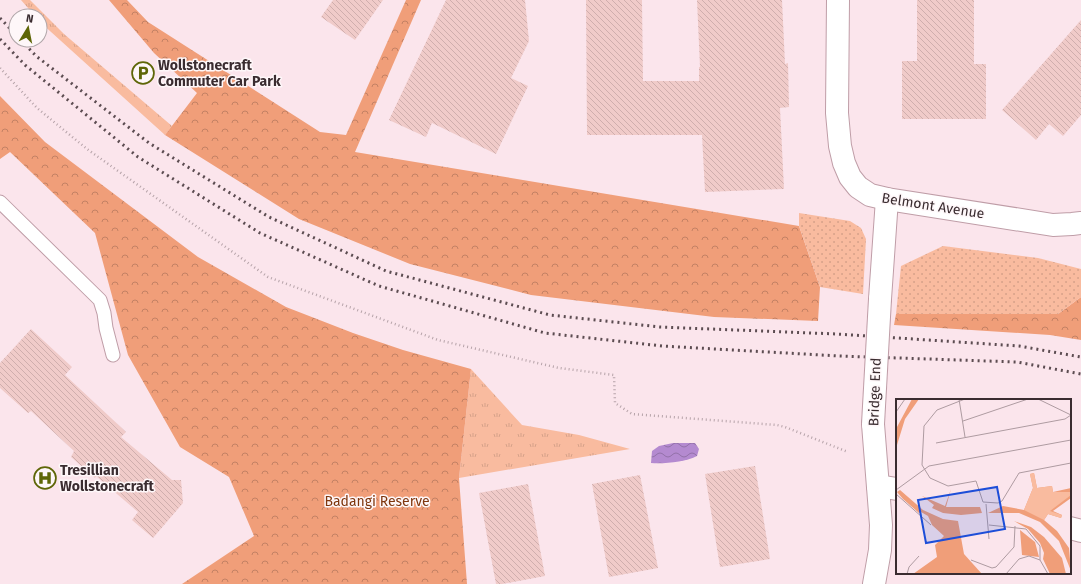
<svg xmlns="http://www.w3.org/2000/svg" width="1081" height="584" viewBox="0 0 1081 584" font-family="'Fira Sans',sans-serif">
<defs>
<pattern id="grass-tufts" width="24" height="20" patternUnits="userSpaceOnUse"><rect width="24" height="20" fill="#f9bb9f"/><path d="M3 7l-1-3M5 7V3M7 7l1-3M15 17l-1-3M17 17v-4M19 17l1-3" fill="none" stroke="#d6a189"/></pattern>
<pattern id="forest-crowns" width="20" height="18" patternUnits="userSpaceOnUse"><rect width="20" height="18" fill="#f09e79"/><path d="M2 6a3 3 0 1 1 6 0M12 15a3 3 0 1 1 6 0" fill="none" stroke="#c38164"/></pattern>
<pattern id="park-dots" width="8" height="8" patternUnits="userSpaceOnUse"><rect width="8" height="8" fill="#f9bb9f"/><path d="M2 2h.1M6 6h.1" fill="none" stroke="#d6a189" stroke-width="1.8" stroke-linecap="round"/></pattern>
<pattern id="water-waves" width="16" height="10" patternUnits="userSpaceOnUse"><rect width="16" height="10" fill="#b48ad0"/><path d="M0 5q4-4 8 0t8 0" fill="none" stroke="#9371a9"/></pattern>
<pattern id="building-back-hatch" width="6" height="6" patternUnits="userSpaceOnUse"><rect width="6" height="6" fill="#f0cbc9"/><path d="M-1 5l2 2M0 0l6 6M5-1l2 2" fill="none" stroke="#cfaead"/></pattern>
</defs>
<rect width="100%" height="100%" fill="#fbe5ec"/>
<!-- grass -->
<g fill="url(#grass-tufts)">
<path d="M21 0H30L64 34 172 126 165 135 40 22V16H35Z"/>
<path d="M471 369 522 425 579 435 630 449 459 478Z"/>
</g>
<!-- forest -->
<g fill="url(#forest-crowns)">
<path d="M109 0H127L148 22 320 132 346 135 406 0H421L355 152 799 226 820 287 818 321 714 317 531 295 410 264 299 219 165 135 197 93 154 53Z"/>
<path d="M0 96 45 142 198 257 286 307 353 333 403 350 471 369 459 478 467 584H182L254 536 229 477 180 447 128 355 95 233 10 152 0 159Z"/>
<path d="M1081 297V340L1050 335 894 325 896 314H1058Z"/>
</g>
<!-- park -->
<g fill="url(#park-dots)">
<path d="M799 213 850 221 861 228 866 239 863 294 820 287 799 226Z"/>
<path d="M943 246 1038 258 1081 269V297L1058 314H896L901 266Z"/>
</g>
<!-- water -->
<path fill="url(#water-waves)" d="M673 443H695L699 449 697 456C686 462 664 464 651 463L652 451 659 446Z"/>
<!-- building -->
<g fill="url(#building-back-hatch)">
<path d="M333 0H383L355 40 321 17Z"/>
<path d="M446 0H525L529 41 511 78 528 86 496 154 432 123 426 137 389 120Z"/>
<path d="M586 0H642L643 81H699V67H700L697 0H782L785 64 788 63 789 107 780 108 784 189 705 192 702 135H587Z"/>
<path d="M917 0H974V64H986V119H902V61H917Z"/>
<path d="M1081 20V115L1063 136 1049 124 1036 140 1002 110Z"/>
<path d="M31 329 72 367 65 375 126 432 121 437 172 480H181L183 503 153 538 132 520 138 512 96 476 95 478 71 457 74 451 31 411 28 413 0 388V363Z"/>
<path d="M755 466 770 559 720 567 705 474Z"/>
<path d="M640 475 658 568 609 577 592 484Z"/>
<path d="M528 484 545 576 502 584H496L479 493Z"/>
</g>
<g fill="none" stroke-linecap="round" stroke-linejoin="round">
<!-- lane casing -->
<g stroke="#bf9da7" stroke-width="15">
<path id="lane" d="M0 202 100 300 104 313 106 328 113 355"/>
</g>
<!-- street casing -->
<g stroke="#bf9da7" stroke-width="24">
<g id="street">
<path d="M838 0 837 113 840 146 844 163 850 177 858 187 870 195 887 199 1053 225 1072 224 1081 223"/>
<path d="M880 299 887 199"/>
<path d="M873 424 881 525 880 550 874 584"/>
<path d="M878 486 897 489"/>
<path d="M1070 528 1081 531"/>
</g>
</g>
<!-- path -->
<path stroke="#b6a3a9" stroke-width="2.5" stroke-dasharray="1 3" stroke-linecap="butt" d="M0 68 37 108 87 149 268 277 438 340 559 368 614 375 615 403 632 414 777 425 785 427 848 452"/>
<!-- lane -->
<use href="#lane" stroke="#fff" stroke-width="13"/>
<!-- street -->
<use href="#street" stroke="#fff" stroke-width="22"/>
<!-- rail -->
<g stroke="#5c4c51" stroke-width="3" stroke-dasharray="2 4" stroke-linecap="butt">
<path d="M0 18 16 35"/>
<path d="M0 39 25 65 138 157 260 233 379 286 545 333 662 346 839 356 1017 362 1081 374"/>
<path d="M21 40 36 56 149 143 269 217 386 271 550 315 660 327 837 334 1019 346 1081 357"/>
</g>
<!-- street-bridge casing -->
<g stroke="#bf9da7" stroke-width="24" stroke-linecap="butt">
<path id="street-bridge" d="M873 424 880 299"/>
</g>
<!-- street-bridge -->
<use href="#street-bridge" stroke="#fff" stroke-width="22"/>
</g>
<!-- icons -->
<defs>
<g id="parking-ring" transform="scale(1.15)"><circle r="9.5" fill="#fef7f9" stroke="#5e6607" stroke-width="1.5"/><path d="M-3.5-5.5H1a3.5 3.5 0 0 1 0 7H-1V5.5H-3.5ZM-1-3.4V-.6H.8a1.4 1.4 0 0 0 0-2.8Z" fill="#5e6607"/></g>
<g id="hospital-ring" transform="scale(1.15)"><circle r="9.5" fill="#fef7f9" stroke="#5e6607" stroke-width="1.5"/><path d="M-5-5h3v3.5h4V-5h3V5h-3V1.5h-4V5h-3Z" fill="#5e6607"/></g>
</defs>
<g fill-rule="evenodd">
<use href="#parking-ring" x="143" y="73"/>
<use href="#hospital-ring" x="45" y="478"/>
</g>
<g text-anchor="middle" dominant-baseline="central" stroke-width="3" stroke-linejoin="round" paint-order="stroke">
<!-- poi labels -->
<g font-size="14" font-weight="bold" fill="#3a2c30" stroke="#fef7f9" text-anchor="start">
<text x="158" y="65">Wollstonecraft<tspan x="158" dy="16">Commuter Car Park</tspan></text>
<text x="60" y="470">Tresillian<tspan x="60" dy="16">Wollstonecraft</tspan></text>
</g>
<!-- street labels -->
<g font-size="14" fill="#3a2c30" stroke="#fef7f9">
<text transform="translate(933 206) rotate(9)">Belmont Avenue</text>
<text transform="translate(875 392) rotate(-88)">Bridge End</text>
</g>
<!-- park labels -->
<g font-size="14" fill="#7f360d" stroke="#fef7f9">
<text x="377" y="501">Badangi Reserve</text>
</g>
</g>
<!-- overview -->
<g transform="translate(896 399)">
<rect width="175" height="175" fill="#fbe5ec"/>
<path d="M16 0H23L9 20 1 46V28ZM138 74 141 89 156 87 157 93 175 89V99L157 112 166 116 165 119 152 115 148 121 161 132 173 149 175 172 163 142 144 123 123 114H92L107 107 128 111 137 89 134 75ZM55 90 50 108H84L86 114 65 116 47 114 36 109 38 106 26 97 49 107ZM4 91 27 111 47 120 62 122 68 155 86 175H17L41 158 39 146 48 137 36 126 32 117 25 113 23 114 7 100 1 93ZM118 122 135 128 148 138 166 159 170 175H154L147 160 148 154 144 144 132 130ZM124 131 139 143 143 158 126 156Z" fill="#f09e79"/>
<path d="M138 74 141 89 156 87 157 93H175V96L154 112 166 116 165 119 152 115 148 121 128 111 137 89 134 75Z" fill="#f9bb9f"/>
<path fill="none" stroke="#ae9ba1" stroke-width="1" d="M63 0 69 38M69 0 41 11 28 27 26 66 34 79 52 87 80 82 87 103 102 104 106 102 123 74 175 64M142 0 175 16M0 13 9 0M67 22 132 0M40 44 169 20 175 16M0 91 33 67 175 41M0 95 35 126M90 105 93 140M93 126 130 130 144 147V161M75 161 96 169 100 168 118 148 119 127M11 175 13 168 23 157M110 175 123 160 133 157 144 161 152 175"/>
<path fill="#1d4ed8" fill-opacity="0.15" stroke="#1d4ed8" stroke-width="2" d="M101 88 109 130 30 144 22 101Z"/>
<rect width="175" height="175" fill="none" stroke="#3a2c30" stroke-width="2"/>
</g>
<!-- north arrow -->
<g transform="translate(28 28) rotate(10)"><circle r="19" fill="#fef7f9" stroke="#b0a6a9"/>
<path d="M0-3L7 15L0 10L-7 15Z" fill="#5e6607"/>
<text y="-6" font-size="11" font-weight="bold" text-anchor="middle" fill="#3a2c30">N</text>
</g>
</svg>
